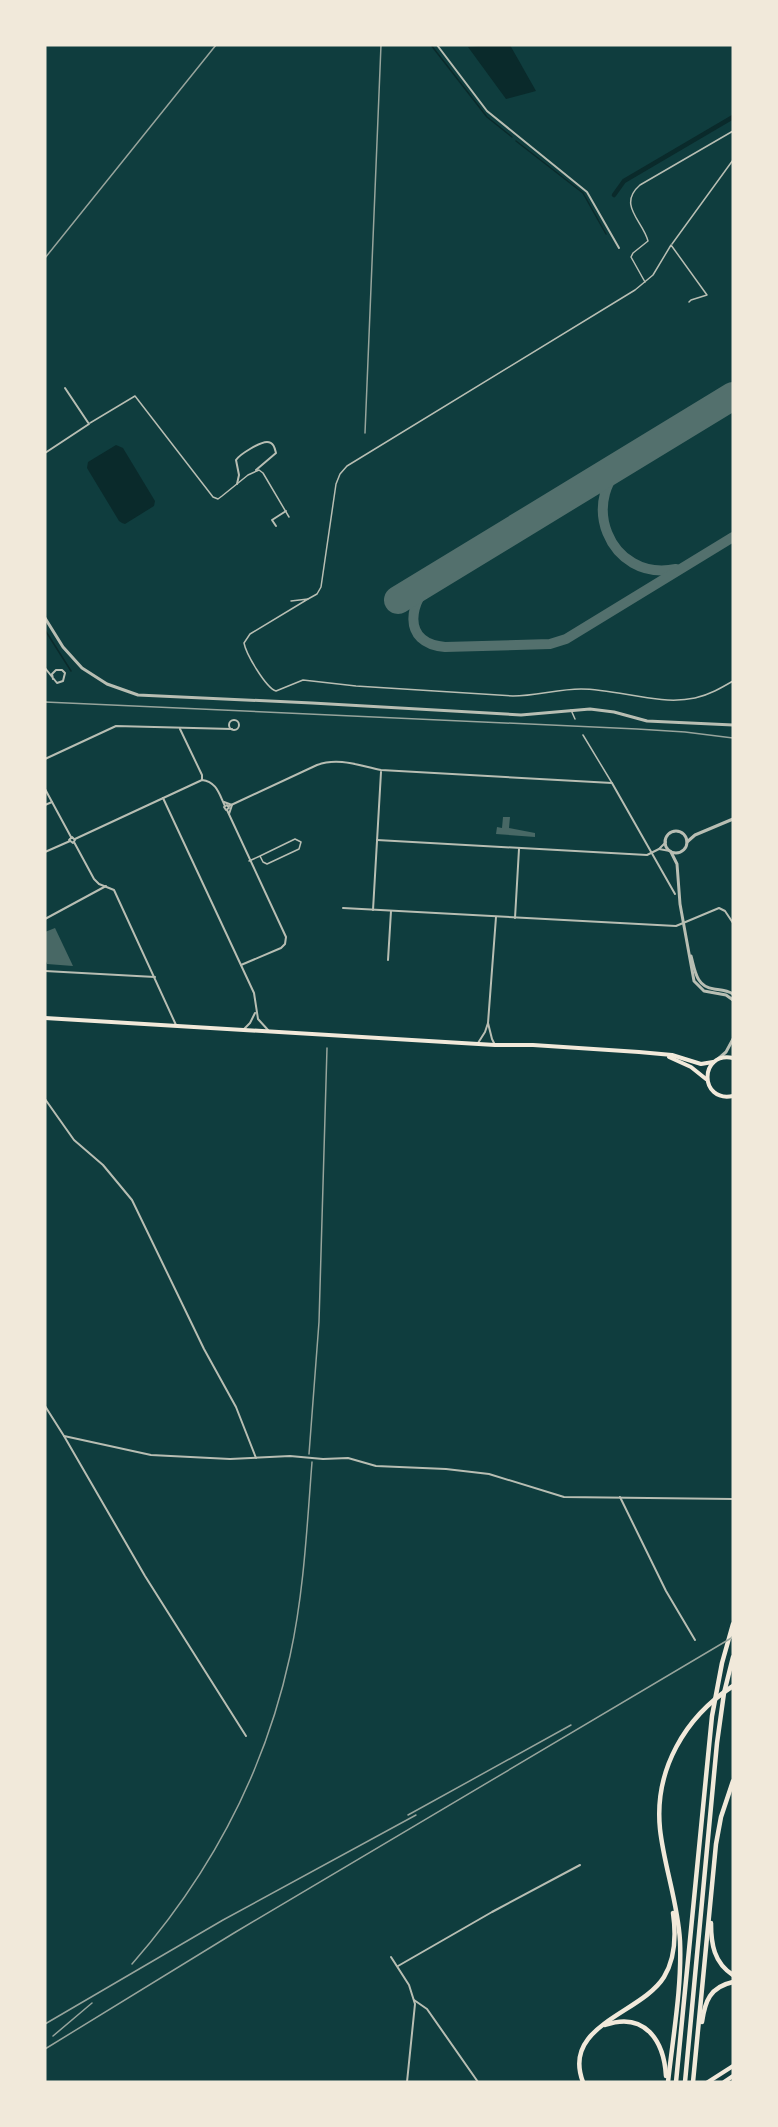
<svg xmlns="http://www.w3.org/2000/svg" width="778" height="2127" viewBox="0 0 778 2127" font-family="Helvetica,sans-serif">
<rect width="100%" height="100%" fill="#0f3d3e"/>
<!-- water -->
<g fill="#0a2a2b">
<path d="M489 45H510L536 91 506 99 468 47Z"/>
<path d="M116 445 123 448 155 501 154 506 125 524 122 523 119 521 87 468 88 462Z"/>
</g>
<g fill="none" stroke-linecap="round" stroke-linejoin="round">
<!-- stream -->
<g stroke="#0a2a2b" stroke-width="1.5">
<path d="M431 45 487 117 512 137"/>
<path d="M516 141 583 193 606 234"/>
<path d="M45 630 71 671"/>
</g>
<!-- canal -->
<path stroke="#0a2a2b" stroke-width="4.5" d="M614 195 624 181 733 117"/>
<!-- taxiway -->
<g stroke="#53706d" stroke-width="10">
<path d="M720 404 733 402"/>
<path d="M631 458C575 496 609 583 676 569"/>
<path d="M435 577C409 600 400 643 445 647L550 644 566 639 733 537"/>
</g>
<!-- runway -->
<path stroke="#53706d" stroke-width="28" d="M398 600 733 396"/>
</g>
<!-- building -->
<g fill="#486865">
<path d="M503 817H510L509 828 535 833V837L496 834 497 827 502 828Z"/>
<path d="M55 928 73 966 47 964 45 959V932Z"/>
</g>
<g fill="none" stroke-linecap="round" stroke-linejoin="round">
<!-- service -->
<g stroke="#b8beb3" stroke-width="1.5">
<path d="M672 244 733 160"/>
<path d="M645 282 631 257 633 253 648 241C643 221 617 205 640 185L733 131"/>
<path d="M90 423 135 396 213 497 218 499 222 496 248 475 259 470 263 473 289 517"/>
<path d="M308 599 317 594 321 587 336 484 340 474 347 466 635 290 653 275 671 245 707 295 691 300 689 302"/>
<path d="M291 601 308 599 250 634 244 643C246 654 266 688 276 691L303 680 356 686 513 696C536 696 558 689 581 689 619 689 658 706 695 698 709 695 721 688 733 681"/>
<path d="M571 710 575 719"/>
<path d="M583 735 612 783"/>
<path d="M249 861 260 856 263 862 267 864 299 849 301 842 295 839 260 856"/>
</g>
<!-- minor -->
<g stroke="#b8beb3" stroke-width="2">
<path d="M437 45 487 111 587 192 619 248"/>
<path d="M45 453 89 424 65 388"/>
<path d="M237 484 239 475 236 460C240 454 260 442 267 442 274 442 275 449 276 453L256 470"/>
<path d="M276 526 272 520 286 511"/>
<path d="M45 668 57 683 63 681 65 673 62 670H56L52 674 53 679"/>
<circle cx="234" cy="725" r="5"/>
<path d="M180 729 202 775V780"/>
<path d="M45 759 116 726 232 729"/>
<path d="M45 789 71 837"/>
<path d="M163 798 254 993 258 1019 268 1030"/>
<path d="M224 802 232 805 229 814"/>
<path d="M45 805 52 802"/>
<path d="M227 805 229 808 226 810 224 807Z"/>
<path d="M229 806 317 765C339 757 360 766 381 770L612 783 675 894"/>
<path d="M227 810 286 937 285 944 281 948 241 965"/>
<path d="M72 837 75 840 73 843 69 840Z"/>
<path d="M75 839 202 780C217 782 219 794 225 806"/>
<path d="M377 840 647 855 659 849 666 842"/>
<path d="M74 842 94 879 99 884 114 890 176 1025"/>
<path d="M659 849 670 851"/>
<path d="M45 852 70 841"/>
<path d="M343 908 676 926 719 908 725 911 733 923"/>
<path d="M373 910 381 772"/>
<path d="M515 918 519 849"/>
<path d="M45 919 106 886"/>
<path d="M388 960 391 911"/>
<path d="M45 971 155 977"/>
<path d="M488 1023 492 1039 495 1045"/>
<path d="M244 1029 250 1023 255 1013"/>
<path d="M478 1043 485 1032 488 1023 496 917"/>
<path d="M45 1099 74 1140 103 1165 132 1200 204 1349 236 1407 256 1458"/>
<path d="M45 1406 64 1436 145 1576 246 1736"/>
<path d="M64 1436 151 1455 230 1459 290 1456 323 1459 348 1458 376 1466 446 1469 489 1474 564 1497 733 1499"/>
<path d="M620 1497 666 1591 695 1640"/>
<path d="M391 1957 409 1985 415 2004 407 2082"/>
<path d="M398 1966 492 1912 580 1865"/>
<path d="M414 2000 427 2009 478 2082"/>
</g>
<!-- tertiary -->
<g stroke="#b8beb3" stroke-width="3">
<path d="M45 618 63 647 82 668 107 684 138 695 312 703 521 715 590 709 614 712 647 721 733 725"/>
<circle cx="676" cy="842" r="11"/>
<path d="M687 842 695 835 733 819"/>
<path d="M671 852 677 864 680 904 694 981 704 991 726 995 733 1000"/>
<path d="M691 956C695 970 696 987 714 989 721 990 727 990 733 994"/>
<path d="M718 1059 726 1052 733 1039"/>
</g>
<!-- primary -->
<g stroke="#f1e9da" stroke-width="4">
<path d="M45 1018 495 1045H533L639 1052 672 1055 701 1064 713 1062"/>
<path d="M669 1057 691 1067 706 1079"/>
<path d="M733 1058C699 1051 699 1103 733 1096"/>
<path d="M708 2082 733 2066"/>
<path d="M724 2082 733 2076"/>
</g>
<!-- motorway -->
<g stroke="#f1e9da" stroke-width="4.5">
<path d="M711 1923C711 1944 714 1963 733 1975"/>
<path d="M702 2022C705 2001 710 1987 733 1982"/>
<path d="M605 2025C645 2011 664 2041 666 2076"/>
<path d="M583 2082C561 2025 641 2014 664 1977 676 1957 676 1934 673 1913"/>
<path d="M668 2082C673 2036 682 1987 680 1941 678 1903 664 1866 660 1829 654 1770 685 1717 733 1686"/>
<path d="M676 2082 712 1716 722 1663 733 1624"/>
<path d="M685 2082 717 1743 724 1693 733 1657"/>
<path d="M693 2082 716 1844 721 1817 733 1781"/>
</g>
<!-- rail -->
<g stroke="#97a49c" stroke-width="1.5">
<path d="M45 258 216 45"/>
<path d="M365 433 381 45"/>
<path d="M45 702 637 729 685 732 733 738"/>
<path d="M309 1454 319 1322 327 1048"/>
<path d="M408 1815 571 1725"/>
<path d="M132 1964C210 1875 265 1771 290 1656 304 1592 307 1526 312 1462"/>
<path d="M45 2024 223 1920 416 1815"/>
<path d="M53 2036 92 2003"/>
<path d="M45 2049 234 1933 733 1637"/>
</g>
</g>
<!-- border -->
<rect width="778" height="2127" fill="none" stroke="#f1e9da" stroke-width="93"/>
</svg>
